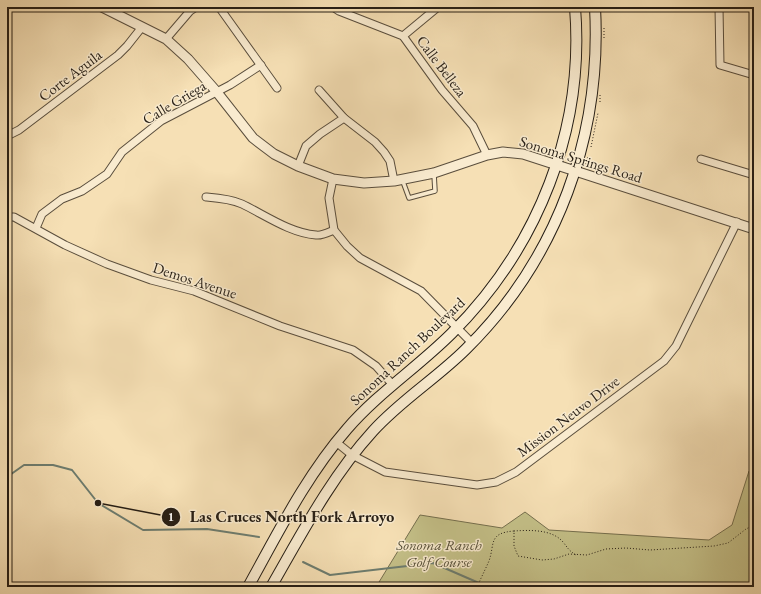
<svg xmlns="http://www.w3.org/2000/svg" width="761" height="594" viewBox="0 0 761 594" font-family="'EB Garamond',serif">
<rect width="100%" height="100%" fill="#f6e0b5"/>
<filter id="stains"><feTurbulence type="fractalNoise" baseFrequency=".005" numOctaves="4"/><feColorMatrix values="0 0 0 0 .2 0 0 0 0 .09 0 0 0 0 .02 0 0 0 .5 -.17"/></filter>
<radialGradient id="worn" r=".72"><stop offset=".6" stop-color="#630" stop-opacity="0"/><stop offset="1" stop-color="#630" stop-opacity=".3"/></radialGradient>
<!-- green -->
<path fill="#c4c088" stroke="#756f4e" d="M749 471H754V587H376L420 515 502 528 525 512 549 530 709 540 732 525Z"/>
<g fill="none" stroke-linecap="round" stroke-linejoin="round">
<!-- stream -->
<g stroke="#6d7d70" stroke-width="2">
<path d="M7 477 24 465H53L72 470 98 503 143 530 207 529 259 537"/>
<path d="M303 562 330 575 433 563 479 583 493 587"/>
</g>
<!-- service casing -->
<g stroke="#5a4e3d" stroke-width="5.5">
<path id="service" d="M402 179 409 198 435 191 434 174"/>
</g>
<!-- minor casing -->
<g stroke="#5a4e3d" stroke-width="9">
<g id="minor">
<path d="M219 7 277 88"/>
<path d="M333 7 339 11 403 36 442 90 473 126 487 155"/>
<path d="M719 7 720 65 754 75"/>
<path d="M403 36 438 7"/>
<path d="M166 39 190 11 196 7"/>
<path d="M319 90 344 118 375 142 384 152 390 161 394 181"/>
<path d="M7 136 19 130 118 55 127 46 142 27"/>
<path d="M701 159 754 175"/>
<path d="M298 166 306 146 320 134 344 118"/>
<path d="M333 179 329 198 334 230 347 246 360 258 421 291 472 343"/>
<path d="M206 197C218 198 231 199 242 204 265 215 290 233 316 235 322 236 329 232 334 230"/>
<path d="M7 217H14L65 245 107 264 151 280 194 291 280 326 353 350 376 366 392 384"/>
<path d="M36 228 42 214 62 199 82 191 107 174 122 152 161 121 230 85 261 65"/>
<path d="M336 442 352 455 385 472 477 485 496 482 516 472 664 361 676 346 737 222"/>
</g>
</g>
<!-- tertiary casing -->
<g stroke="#5a4e3d" stroke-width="11">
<path id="tertiary" d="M102 7 166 39 188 59 216 91 253 138 274 154 298 166 333 179 364 183 394 181 434 173 487 155 503 152 523 154 754 229"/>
</g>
<!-- secondary casing -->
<g stroke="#261e15" stroke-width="12">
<g id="secondary">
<path d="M248 587C278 533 306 476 347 429 378 393 418 367 452 333 538 247 585 129 575 7"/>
<path d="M271 587C302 533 331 477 373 431 401 400 437 378 466 349 558 258 602 135 595 7"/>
</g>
</g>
<!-- path -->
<g stroke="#261e15" stroke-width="1" stroke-dasharray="1 2" stroke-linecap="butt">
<path d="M604 28V38"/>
<path d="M600 102V93"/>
<path d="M591 147 598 113"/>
<path d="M585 167 588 156"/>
<path d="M514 531C529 530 552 529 563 542 568 548 568 550 576 555"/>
<path d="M477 587C481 578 485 570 489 561 495 544 488 533 514 531V546L518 556 542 560 554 559 569 554 587 555 606 549 626 548 650 550 714 546 728 543 746 529 754 525"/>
</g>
<!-- service -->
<use href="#service" stroke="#f9ebcf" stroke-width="3.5"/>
<!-- minor -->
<use href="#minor" stroke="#f9ebcf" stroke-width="7"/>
<!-- tertiary -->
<use href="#tertiary" stroke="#f9ebcf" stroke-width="9"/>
<!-- secondary -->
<use href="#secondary" stroke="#f9ebcf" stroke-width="10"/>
</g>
<g text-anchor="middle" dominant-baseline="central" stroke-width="3" stroke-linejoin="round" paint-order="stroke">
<!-- street labels -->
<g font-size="15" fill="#261e15" stroke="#f9ebcf">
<text transform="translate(442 66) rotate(53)">Calle Belleza</text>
<text transform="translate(70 75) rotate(-37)">Corte Aguila</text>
<text transform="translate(174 102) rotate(-31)">Calle Griega</text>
<text transform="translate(581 159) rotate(17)">Sonoma Springs Road</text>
<text transform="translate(195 280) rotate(18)">Demos Avenue</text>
<text transform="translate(407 351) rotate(-43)">Sonoma Ranch Boulevard</text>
<text transform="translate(568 416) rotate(-37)">Mission Neuvo Drive</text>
</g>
<!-- park labels -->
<g font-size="15" font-style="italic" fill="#554f38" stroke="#f9ebcf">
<text x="439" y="544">Sonoma Ranch<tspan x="439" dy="17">Golf Course</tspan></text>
</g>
</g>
<!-- callouts -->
<path fill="none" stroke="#261e15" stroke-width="1.5" d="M98 503L171 517"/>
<g fill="#261e15" stroke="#f9ebcf" stroke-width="1.5">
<circle cx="98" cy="503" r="4"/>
<circle cx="171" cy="517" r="10"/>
</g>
<g font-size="12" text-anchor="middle" font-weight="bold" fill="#fff">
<text x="171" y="521">1</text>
</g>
<g font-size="16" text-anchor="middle" font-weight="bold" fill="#261e15" stroke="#f9ebcf" stroke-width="3" stroke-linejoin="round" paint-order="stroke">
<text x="292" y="522">Las Cruces North Fork Arroyo</text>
</g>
<!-- margin -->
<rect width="761" height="594" fill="none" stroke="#f6e0b5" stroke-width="24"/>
<rect x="8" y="8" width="745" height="578" fill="none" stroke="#261e15" stroke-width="2"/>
<rect x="12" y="12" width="737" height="570" fill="none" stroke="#261e15"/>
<rect width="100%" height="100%" filter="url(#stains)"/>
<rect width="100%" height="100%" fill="url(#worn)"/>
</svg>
